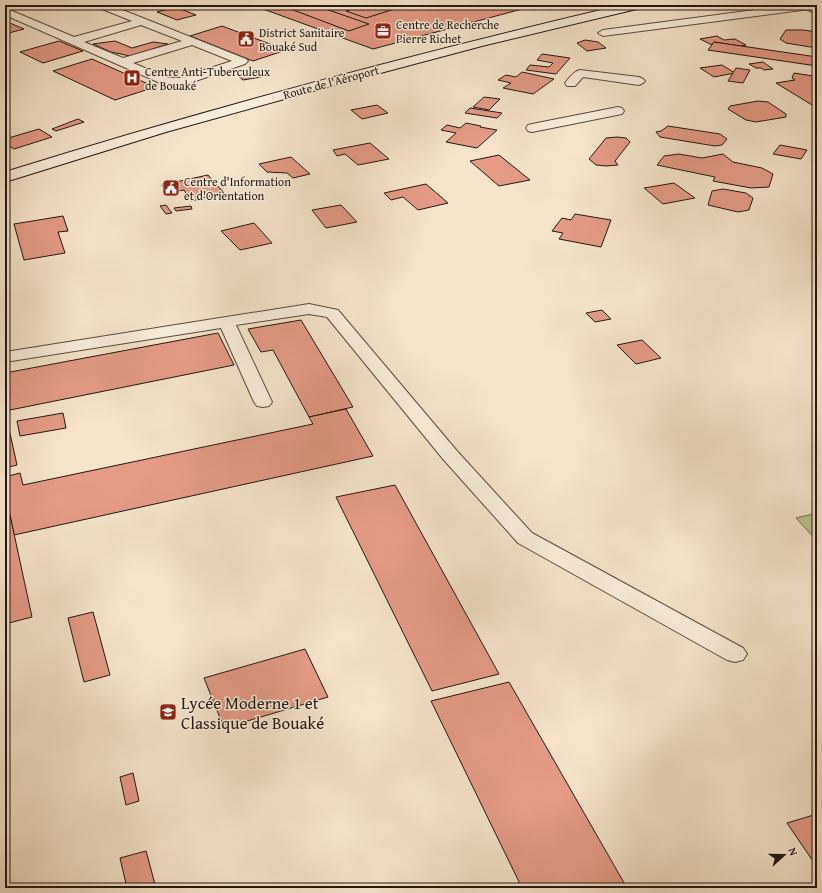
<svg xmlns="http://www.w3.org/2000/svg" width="822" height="893" viewBox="0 0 822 893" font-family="'Gentium Book Plus',serif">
<rect width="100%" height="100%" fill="#f6e5cb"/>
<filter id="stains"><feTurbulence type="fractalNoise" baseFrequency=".005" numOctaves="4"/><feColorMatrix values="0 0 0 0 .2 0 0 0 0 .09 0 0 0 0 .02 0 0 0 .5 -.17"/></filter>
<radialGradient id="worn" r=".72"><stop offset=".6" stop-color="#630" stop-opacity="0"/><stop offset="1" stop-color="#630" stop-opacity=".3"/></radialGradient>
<!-- green -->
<path fill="#bec496" stroke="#706d54" d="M817 513V541L796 518Z"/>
<!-- building -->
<g fill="#e59b86" stroke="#221612">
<path d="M252 5H537L373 49Z"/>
<path d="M280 5H314L369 24 349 31Z"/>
<path d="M364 5H407L366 18 346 11Z"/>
<path d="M176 7 196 15 177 20 157 12Z"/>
<path d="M5 21 24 29 5 34Z"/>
<path d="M222 26 286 50 253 61 190 36Z"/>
<path d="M786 30H803L817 32V48L786 43 780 39Z"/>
<path d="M717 36 724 40 735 39 746 45 740 46 714 42 712 45 700 39Z"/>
<path d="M585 40 598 42 606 48 587 51 577 43Z"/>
<path d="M59 41 83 51 43 63 20 52Z"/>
<path d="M115 41 132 48 153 42 168 44 130 56 111 52 93 44Z"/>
<path d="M714 42 817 57V66L708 50Z"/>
<path d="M542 54 570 58 556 74 526 70 530 65 549 67 553 63 537 60Z"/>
<path d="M92 59 155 87 115 100 53 71Z"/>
<path d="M763 62 773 69 764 70 761 68H756L749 64Z"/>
<path d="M722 65 735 73 714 77 700 68Z"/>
<path d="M736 68 750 70 743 83 728 81Z"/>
<path d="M255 71 261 77 243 80 237 75Z"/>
<path d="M522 72 554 79 533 94 503 88 511 83 498 80 506 75 516 77Z"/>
<path d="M794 73 813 76 812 80 817 81V89L813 88 817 91V108L776 83 795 80 792 78Z"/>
<path d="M484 97 500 99 489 110 473 107Z"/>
<path d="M758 101 768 102 786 114V117L756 122 746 120 728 109 730 106Z"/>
<path d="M377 105 388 113 362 119 351 110Z"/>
<path d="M470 108 502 113 497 118 465 113Z"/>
<path d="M78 119 84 122 56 131 52 129Z"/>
<path d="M466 123 481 126 480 127 497 130 477 148 446 142 456 133 441 130 447 125 460 128Z"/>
<path d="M668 126 720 134 727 139 722 145 715 146 660 137 656 132 661 131Z"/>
<path d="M39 129 52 137 14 149 5 143V139Z"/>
<path d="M617 137 626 138 630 142 615 161 618 165 606 166 596 165 589 159 606 138Z"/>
<path d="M370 143 389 159 358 165 345 154 337 156 333 150Z"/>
<path d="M780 145 807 150 801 159 773 154Z"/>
<path d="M679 154 702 158 723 154 733 162 762 168 773 174 769 187 751 188 713 181 715 177 657 165 664 156Z"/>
<path d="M499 155 530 180 499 186 470 161Z"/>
<path d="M291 157 310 174 293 178 287 173 267 172 259 164Z"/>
<path d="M208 175 224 193 191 201 184 190 168 193 162 185Z"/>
<path d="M674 183 695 198 663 204 644 188Z"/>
<path d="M426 184 448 203 418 210 403 197 391 200 384 193Z"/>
<path d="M723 189 746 193 753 198 749 210 738 212 708 205 712 191Z"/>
<path d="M166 205 172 213 166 214 160 206Z"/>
<path d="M341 205 357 222 326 228 312 210Z"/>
<path d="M191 206 192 209 176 211 174 208Z"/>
<path d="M575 214 611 220 601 247 559 239 563 233 552 231 562 218 571 220Z"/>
<path d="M63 216 68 231 58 232 65 253 24 260 14 224Z"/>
<path d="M254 223 272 243 240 250 221 231Z"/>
<path d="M602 310 611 319 595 322 586 313Z"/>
<path d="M301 320 353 407 309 417 273 350 261 352 248 329Z"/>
<path d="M218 333 234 365 5 411V373Z"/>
<path d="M642 340 661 358 636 364 617 345Z"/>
<path d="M346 409 373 456 14 535 5 492V477L20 473 23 485 313 424 309 417Z"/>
<path d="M5 411 17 465 5 468Z"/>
<path d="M63 413 66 428 20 436 17 421Z"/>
<path d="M395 485 499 674 432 691 336 497Z"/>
<path d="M5 492 32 617 5 624Z"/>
<path d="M93 612 110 675 84 682 68 618Z"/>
<path d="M305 649 328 697 224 728 204 678Z"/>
<path d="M509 682 627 888H522L431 701Z"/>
<path d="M133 773 139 801 126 805 120 777Z"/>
<path d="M817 814V867L787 823Z"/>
<path d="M146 851 156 888H127L120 858Z"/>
</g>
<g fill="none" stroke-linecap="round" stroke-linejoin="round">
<!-- service casing -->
<g stroke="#574a40" stroke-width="2">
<g id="service">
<path d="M96 5H110L246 59 248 61 245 64 184 85 167 86 5 15V8L74 37 132 21 97 7ZM141 25 182 41 123 58 84 42ZM192 45 232 61 179 78H169L133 63Z"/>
<path d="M793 5 814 6 809 9 603 36 598 33 603 30Z"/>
<path d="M580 70 639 77 643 79 645 81 643 83 639 85 583 77 575 86H567L565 83C569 78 574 71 580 70Z"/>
<path d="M618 107 622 108 624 111 622 114 532 132 528 131 526 128 528 125 532 124Z"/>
<path d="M309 304 338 310 457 451 532 533 743 648 747 654 743 660 735 662 727 660 518 543 443 459 327 317 309 314 236 325 272 402 269 406 263 407 257 406 254 402 221 328 5 362V352Z"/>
</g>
</g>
<!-- minor casing -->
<g stroke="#574a40" stroke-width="2">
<path id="minor" d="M802 5H817V14L804 8Z"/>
</g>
<!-- secondary casing -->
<g stroke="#221612" stroke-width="2">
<path id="secondary" d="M622 5H643L641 8 482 46 324 88 166 132 5 182V172C209 108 414 54 622 5Z"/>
</g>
<!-- service -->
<use href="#service" fill="#f9eedd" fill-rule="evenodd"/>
<!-- minor -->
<use href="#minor" fill="#f9eedd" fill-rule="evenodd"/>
<!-- secondary -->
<use href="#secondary" fill="#f9eedd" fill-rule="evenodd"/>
</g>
<!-- icons -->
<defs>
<g id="office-square" transform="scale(0.9)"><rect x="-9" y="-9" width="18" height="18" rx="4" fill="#8f2418" stroke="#f9eedd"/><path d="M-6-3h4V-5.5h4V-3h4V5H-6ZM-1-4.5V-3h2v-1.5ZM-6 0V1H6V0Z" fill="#fff"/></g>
<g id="civic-square" transform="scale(0.9)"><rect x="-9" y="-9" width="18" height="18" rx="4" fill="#8f2418" stroke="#f9eedd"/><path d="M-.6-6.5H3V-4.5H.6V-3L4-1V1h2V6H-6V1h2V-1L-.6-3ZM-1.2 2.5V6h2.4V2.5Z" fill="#fff"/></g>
<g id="hospital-square" transform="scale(0.9)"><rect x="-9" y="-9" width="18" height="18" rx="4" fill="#8f2418" stroke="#f9eedd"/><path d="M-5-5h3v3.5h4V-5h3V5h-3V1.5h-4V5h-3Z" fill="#fff"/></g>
<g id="school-square" transform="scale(0.9)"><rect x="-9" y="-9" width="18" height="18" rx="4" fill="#8f2418" stroke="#f9eedd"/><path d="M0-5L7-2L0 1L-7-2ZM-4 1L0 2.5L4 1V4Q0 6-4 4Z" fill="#fff"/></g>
</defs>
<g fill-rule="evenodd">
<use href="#office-square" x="383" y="31"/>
<use href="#civic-square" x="246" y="39"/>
<use href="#hospital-square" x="132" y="78"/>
<use href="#civic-square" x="171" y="188"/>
<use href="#school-square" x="168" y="712"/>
</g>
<g text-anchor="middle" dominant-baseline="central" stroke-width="3" stroke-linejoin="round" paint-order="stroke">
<!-- far-poi labels -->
<g font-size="12" fill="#221612" stroke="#f9eedd" text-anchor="start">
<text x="396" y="24">Centre de Recherche<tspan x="396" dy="14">Pierre Richet</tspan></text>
<text x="259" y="32">District Sanitaire<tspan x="259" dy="14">Bouaké Sud</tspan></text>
<text x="145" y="71">Centre Anti-Tuberculeux<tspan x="145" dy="14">de Bouaké</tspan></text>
<text x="184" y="181">Centre d'Information<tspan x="184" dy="14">et d'Orientation</tspan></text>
</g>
<!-- far-street labels -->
<g font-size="12" fill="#221612" stroke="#f9eedd">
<text transform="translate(331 82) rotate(-15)">Route de l'Aéroport</text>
</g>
<!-- near-poi labels -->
<g font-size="17" fill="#221612" stroke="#f9eedd" text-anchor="start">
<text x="181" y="702">Lycée Moderne 1 et<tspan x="181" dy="20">Classique de Bouaké</tspan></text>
</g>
</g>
<!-- margin -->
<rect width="822" height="893" fill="none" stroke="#f6e5cb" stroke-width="20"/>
<rect x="6" y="6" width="810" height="881" fill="none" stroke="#221612" stroke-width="2"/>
<rect x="10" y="10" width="802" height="873" fill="none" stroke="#221612"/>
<!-- north arrow -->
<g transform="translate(784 855) rotate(69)" stroke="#f9eedd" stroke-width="3" paint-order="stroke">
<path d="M0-3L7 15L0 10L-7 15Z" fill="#221612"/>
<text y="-6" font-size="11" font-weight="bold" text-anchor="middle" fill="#221612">N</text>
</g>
<rect width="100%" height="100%" filter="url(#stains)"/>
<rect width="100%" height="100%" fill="url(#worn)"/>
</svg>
